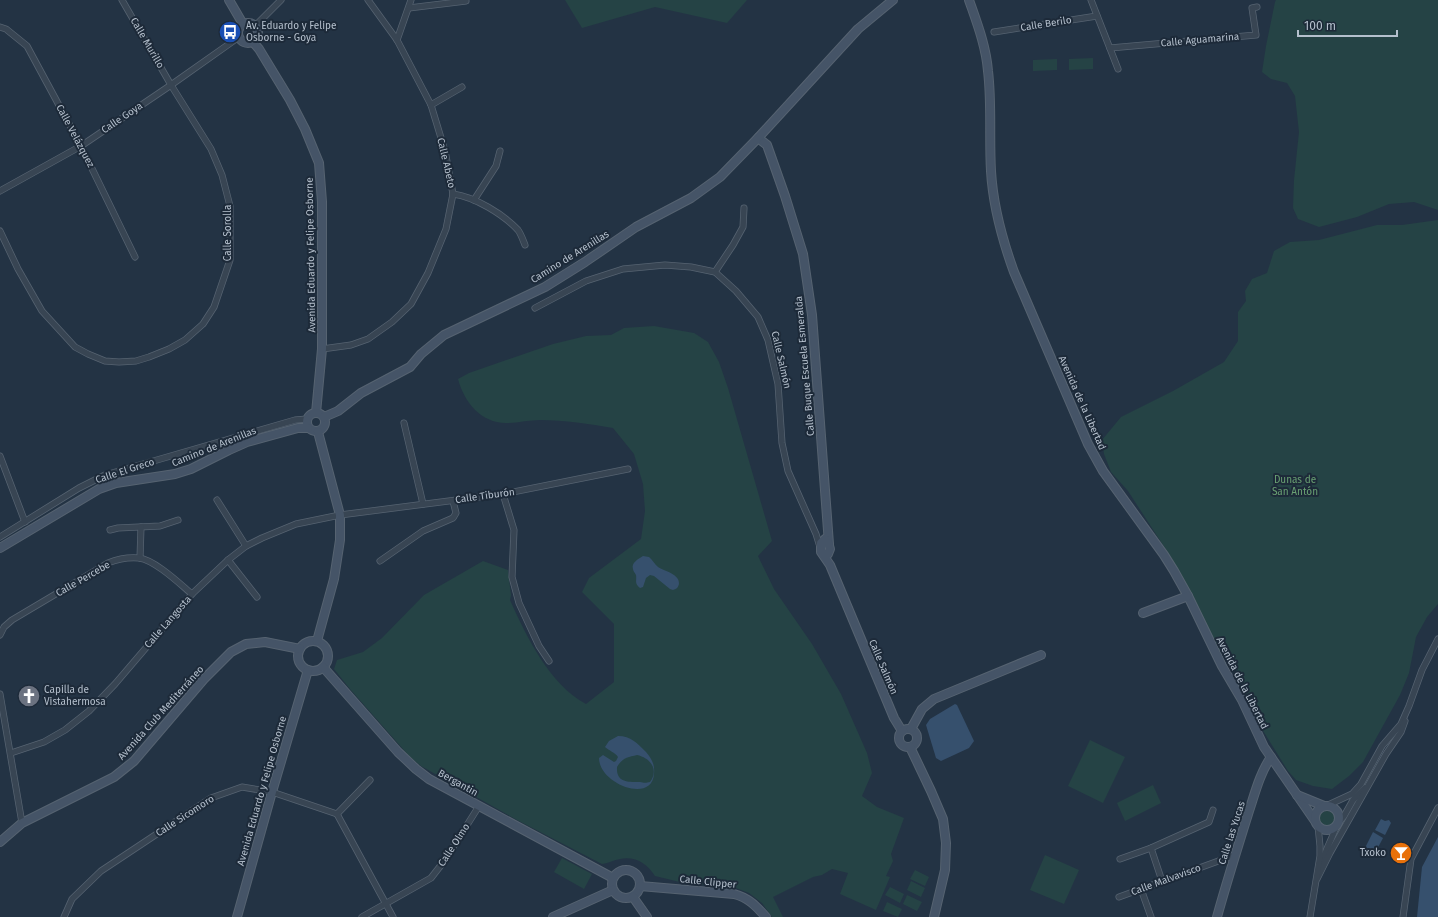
<svg xmlns="http://www.w3.org/2000/svg" width="1438" height="917" viewBox="0 0 1438 917" font-family="'Fira Sans',sans-serif">
<rect width="100%" height="100%" fill="#233344"/>
<!-- green -->
<g fill="#254345">
<path d="M565 0H747L727 23 655 7 582 28Z"/>
<path d="M1276 0H1438V210L1414 202 1389 204 1357 217 1319 227 1298 219 1293 208 1294 180 1299 132 1295 96 1287 83 1271 79 1262 72 1266 46 1275 2Z"/>
<path d="M1093 58V69L1069 70V59Z"/>
<path d="M1057 59V70L1033 71V60Z"/>
<path d="M1438 220V604L1427 617 1416 637 1409 673 1400 695 1363 762 1349 776 1332 789 1313 786 1296 780 1288 771 1262 729 1248 699 1226 659 1217 649 1172 559 1128 491 1111 472 1104 454 1102 440 1121 417 1173 391 1224 362 1238 341V312L1246 301 1245 291 1252 279 1267 273 1274 251 1290 242 1319 240 1377 225H1402Z"/>
<path d="M654 326 694 333 708 342 719 362 728 388 772 541 758 556 774 589 812 644 841 694 867 753 872 773 862 796 877 807 904 818 891 854 893 861 886 876 890 877 876 910 840 894 848 873 832 869 822 875 813 877 773 897 783 917H772L762 903 749 893 736 888 684 883 655 876C647 864 636 856 620 859 614 860 609 863 602 864L517 820 421 766 410 757 350 689 334 669 337 660 363 652 382 638 424 595 483 561 508 570 511 595 510 600C526 636 550 685 586 704L614 682V624L582 592 589 578 641 539 645 511 643 484 634 454 613 428C589 424 565 420 540 420 529 420 518 423 506 423 481 423 464 402 458 379L469 373 553 344 586 336 611 335 624 328Z"/>
<path d="M1090 740 1125 757 1103 803 1068 786Z"/>
<path d="M1153 785 1161 803 1125 821 1117 803Z"/>
<circle cx="1327" cy="819" r="8"/>
<path d="M1045 855 1079 870 1064 904 1030 890Z"/>
<path d="M562 858 592 874 584 889 554 872Z"/>
<path d="M915 870 929 877 925 886 910 879Z"/>
<path d="M911 881 925 888 921 897 907 890Z"/>
<path d="M890 887 904 894 900 903 885 895Z"/>
<path d="M907 895 922 902 917 911 903 904Z"/>
<path d="M887 902 902 909 898 917 883 911Z"/>
</g>
<!-- water -->
<g fill="#36506d" fill-rule="evenodd">
<path d="M643 556 649 557C653 560 654 564 658 567 664 571 680 574 679 584 678 588 676 589 673 590L670 589 654 576 650 575 646 578 643 587 640 588C634 583 637 581 636 575 635 573 633 571 633 569 631 563 638 559 643 556Z"/>
<path d="M955 704 957 705 974 741 969 748 941 761 936 758 926 725 930 719Z"/>
<path d="M618 736C631 736 637 743 646 752 652 759 655 765 654 774 652 804 599 784 599 758L603 755 614 762 616 761 618 757C615 752 609 751 605 747L609 741ZM637 755C651 758 659 770 650 782 646 783 644 783 640 782 628 782 616 783 617 767 622 758 628 757 637 755Z"/>
<path d="M1381 819 1385 821 1389 820 1391 823 1385 835 1375 830Z"/>
<path d="M1373 832 1383 838 1374 855 1364 850Z"/>
<path d="M1438 837V917H1417L1422 867Z"/>
</g>
<g fill="none" stroke-linecap="round" stroke-linejoin="round">
<!-- street casing -->
<g stroke="#566371" stroke-width="7">
<g id="street">
<path d="M1091 0 1118 69"/>
<path d="M409 8 466 1"/>
<path d="M255 26 281 0"/>
<path d="M0 27 6 29 27 46 81 146 135 257"/>
<path d="M994 32 1097 16"/>
<path d="M397 40 411 0"/>
<path d="M1110 48 1256 35 1252 8 1257 7"/>
<path d="M431 105 462 87"/>
<path d="M0 191 81 146 171 85 239 37"/>
<path d="M453 194C475 197 503 214 518 230 521 234 523 240 525 245"/>
<path d="M474 200 496 166 500 151"/>
<path d="M0 231 18 269 42 311 75 347 88 354 105 361 119 362 136 361 149 357 169 349 185 340 203 324 214 307 230 260V206L222 175 211 149 171 85 122 0"/>
<path d="M715 272 733 245 743 227 744 208"/>
<path d="M535 308 586 281 623 269 665 265 691 267 715 272 736 291 758 317 768 340 778 384 782 443 788 471 816 534 820 547"/>
<path d="M322 349 351 345 368 339 392 322 411 304 428 273 446 229 453 194 445 151 431 105 397 40 368 0"/>
<path d="M404 423 423 504"/>
<path d="M0 456 25 522"/>
<path d="M503 494 514 530 512 577 519 603 539 646 549 661"/>
<path d="M217 500 246 546"/>
<path d="M110 530 118 528 160 526 178 520"/>
<path d="M0 537 79 488 105 475 295 420 307 419"/>
<path d="M140 558 141 527"/>
<path d="M228 560 257 597"/>
<path d="M380 561 423 531 453 518 456 513 453 501"/>
<path d="M0 635 4 627 12 620 108 563C118 559 128 557 139 558 155 560 180 584 192 594"/>
<path d="M0 694 22 823"/>
<path d="M11 753 44 742 65 730 89 711 115 684 192 594 228 560 246 546 262 538 296 524 340 515 503 494 628 469"/>
<path d="M1326 806 1352 794 1361 784 1382 746 1401 724 1409 706 1422 670 1438 639"/>
<path d="M337 814 370 780"/>
<path d="M1339 822 1344 816 1353 800 1365 788"/>
<path d="M1151 848 1162 881"/>
<path d="M1120 859 1151 848 1209 822 1213 810"/>
<path d="M1322 863C1325 850 1332 839 1336 827"/>
<path d="M1317 879 1330 853 1386 754 1401 732 1405 721"/>
<path d="M1141 889 1151 917"/>
<path d="M1119 897 1235 855"/>
<path d="M64 917 72 899 101 871 211 798 242 787 272 792 337 814 393 917"/>
<path d="M362 917 431 878 445 860 479 806"/>
<path d="M1310 917 1320 856V846L1318 826"/>
<path d="M1403 917 1411 859 1438 808"/>
</g>
</g>
<!-- secondary casing -->
<g stroke="#566371" stroke-width="10">
<g id="secondary">
<path d="M229 0 243 24"/>
<path d="M969 0C977 23 986 46 988 71 992 104 989 138 991 171 993 206 1002 239 1014 272L1088 444 1103 471 1164 555 1174 571 1188 596 1222 666 1242 700 1264 747 1315 821"/>
<circle cx="248" cy="33" r="10"/>
<path d="M253 42 259 49 290 100 305 129 319 163 322 202V349L316 413"/>
<path d="M758 138 767 145 785 196 803 254 812 315 829 544"/>
<circle cx="316" cy="422" r="9"/>
<path d="M324 417 338 411 361 393 410 367 421 354 444 335 545 287 585 262 636 227 691 198 720 177 758 138 858 29 893 0"/>
<path d="M0 548 99 489 116 483 175 474 191 469 229 450 247 442 298 428H308"/>
<path d="M823 554H828L830 549 828 542 825 539 821 543V552L830 565 894 718 902 731"/>
<path d="M1143 613 1188 596"/>
<circle cx="313" cy="656" r="15"/>
<path d="M317 641 334 579 340 540V515L318 432"/>
<path d="M323 667 398 752 416 769 429 779 613 878"/>
<circle cx="908" cy="738" r="9"/>
<path d="M911 729 922 709 934 699 1041 655"/>
<path d="M910 747 931 791 943 819 946 843 945 870 934 917"/>
<path d="M1297 795 1324 806"/>
<circle cx="1327" cy="818" r="12"/>
<path d="M0 842 22 823 114 777 134 761 204 679 231 652 246 644 265 642 300 649"/>
<circle cx="626" cy="884" r="14"/>
<path d="M640 886 734 894C749 898 756 906 766 917"/>
<path d="M633 897 647 917"/>
<path d="M237 917 272 792 308 670"/>
<path d="M553 917 613 890"/>
<path d="M1217 917C1227 881 1238 846 1249 811 1255 793 1260 773 1271 757"/>
</g>
</g>
<!-- street -->
<use href="#street" stroke="#384553" stroke-width="5.5"/>
<!-- secondary -->
<use href="#secondary" stroke="#455467" stroke-width="8"/>
</g>
<!-- icons -->
<defs>
<g id="bus-disc" transform="scale(1.15)"><circle r="9.5" fill="#1a4fb4" stroke="#1d2a39"/><path d="M-5-6H5V4H4V6H2V4H-2V6H-4V4H-5ZM-3.5-4V0h7V-4ZM-3.5 1.2v1.5H-2V1.2ZM2 1.2v1.5H3.5V1.2Z" fill="#fff"/></g>
<g id="church-disc" transform="scale(1.15)"><circle r="9.5" fill="#6b7280" stroke="#1d2a39"/><path d="M-1.2-6h2.4v3.5h3.3v2.4h-3.3V6h-2.4V-.1h-3.3v-2.4h3.3Z" fill="#fff"/></g>
<g id="bar-disc" transform="scale(1.15)"><circle r="9.5" fill="#e8710a" stroke="#1d2a39"/><path d="M-6-5H6L.8 .8V4.5H3.5V6h-7V4.5H-.8V.8Z" fill="#fff"/></g>
</defs>
<g fill-rule="evenodd">
<use href="#bus-disc" x="230" y="32"/>
<use href="#church-disc" x="29" y="696"/>
<use href="#bar-disc" x="1401" y="853"/>
</g>
<g text-anchor="middle" dominant-baseline="central" stroke-width="4" stroke-linejoin="round" paint-order="stroke">
<!-- street labels -->
<g font-size="10" fill="#b5c0cd" stroke="#1d2a39">
<text transform="translate(1046 24) rotate(-9)">Calle Berilo</text>
<text transform="translate(1200 40) rotate(-5)">Calle Aguamarina</text>
<text transform="translate(147 43) rotate(60)">Calle Murillo</text>
<text transform="translate(122 118) rotate(-34)">Calle Goya</text>
<text transform="translate(75 136) rotate(62)">Calle Velázquez</text>
<text transform="translate(446 163) rotate(77)">Calle Abeto</text>
<text transform="translate(228 233) rotate(-90)">Calle Sorolla</text>
<text transform="translate(311 255) rotate(-91)">Avenida Eduardo y Felipe Osborne</text>
<text transform="translate(570 257) rotate(-32)">Camino de Arenillas</text>
<text transform="translate(781 360) rotate(77)">Calle Salmón</text>
<text transform="translate(805 366) rotate(-95)">Calle Buque Escuela Esmeralda</text>
<text transform="translate(1082 403) rotate(66)">Avenida de la Libertad</text>
<text transform="translate(214 447) rotate(-22)">Camino de Arenillas</text>
<text transform="translate(125 471) rotate(-18)">Calle El Greco</text>
<text transform="translate(485 496) rotate(-8)">Calle Tiburón</text>
<text transform="translate(83 579) rotate(-30)">Calle Percebe</text>
<text transform="translate(168 622) rotate(-49)">Calle Langosta</text>
<text transform="translate(883 667) rotate(67)">Calle Salmón</text>
<text transform="translate(1242 683) rotate(63)">Avenida de la Libertad</text>
<text transform="translate(161 713) rotate(-48)">Avenida Club Mediterráneo</text>
<text transform="translate(458 783) rotate(29)">Bergantin</text>
<text transform="translate(262 791) rotate(-74)">Avenida Eduardo y Felipe Osborne</text>
<text transform="translate(185 816) rotate(-33)">Calle Sicomoro</text>
<text transform="translate(1232 833) rotate(-72)">Calle las Yucas</text>
<text transform="translate(454 845) rotate(-57)">Calle Olmo</text>
<text transform="translate(1166 880) rotate(-20)">Calle Malvavisco</text>
<text transform="translate(708 882) rotate(6)">Calle Clipper</text>
</g>
<!-- poi labels -->
<g font-size="10" fill="#b5c0cd" stroke="#1d2a39" text-anchor="start">
<text x="246" y="26">Av. Eduardo y Felipe<tspan x="246" dy="12">Osborne - Goya</tspan></text>
<text x="44" y="690">Capilla de<tspan x="44" dy="12">Vistahermosa</tspan></text>
<text x="1386" y="853" text-anchor="end">Txoko</text>
</g>
<!-- park labels -->
<g font-size="10" fill="#6aa173" stroke="#1d2a39">
<text x="1295" y="480">Dunas de<tspan x="1295" dy="12">San Antón</tspan></text>
</g>
</g>
<!-- scale -->
<path d="M1298 30v6h99v-6" fill="none" stroke="#b5c0cd" stroke-width="2"/>
<text x="1304" y="30" font-size="12" fill="#b5c0cd" stroke="#1d2a39" stroke-width="3" paint-order="stroke">100 m</text>
</svg>
